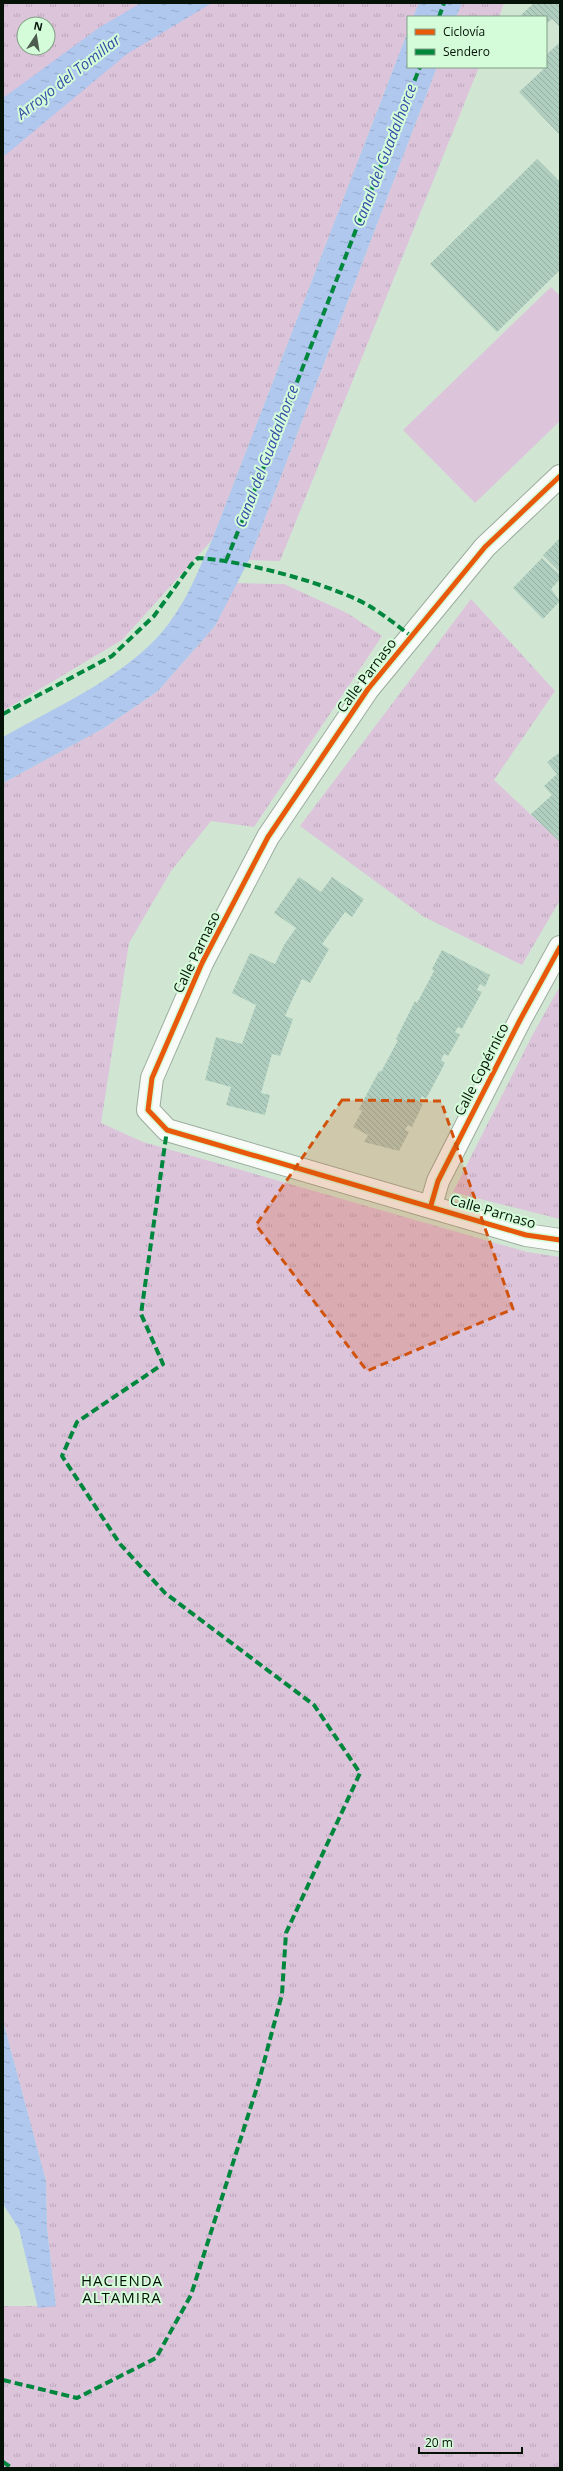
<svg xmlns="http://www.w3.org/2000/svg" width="563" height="2471" viewBox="0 0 563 2471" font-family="'Open Sans',sans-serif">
<defs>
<pattern id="grass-tufts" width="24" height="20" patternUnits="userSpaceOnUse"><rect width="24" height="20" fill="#dcc4db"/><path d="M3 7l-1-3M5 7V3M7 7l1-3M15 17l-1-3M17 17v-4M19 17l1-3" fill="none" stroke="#bba7ba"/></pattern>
<pattern id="water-ripples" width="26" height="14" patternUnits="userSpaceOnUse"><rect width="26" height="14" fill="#b0c7ee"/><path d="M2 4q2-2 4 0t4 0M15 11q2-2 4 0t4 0" fill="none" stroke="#96aacb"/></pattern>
<pattern id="building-back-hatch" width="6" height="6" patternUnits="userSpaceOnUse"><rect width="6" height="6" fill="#afcebf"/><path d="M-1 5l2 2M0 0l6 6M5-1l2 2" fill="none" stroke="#95b0a3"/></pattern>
</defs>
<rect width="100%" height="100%" fill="#d0e6d3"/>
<!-- grass -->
<g fill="url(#grass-tufts)" fill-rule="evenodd">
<path d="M3 3H419L413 17H408V31L212 540 122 640 3 711ZM24 24H48V48H24Z"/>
<path d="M462 3H504L499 17H456Z"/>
<path d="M437 67H479L280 561 249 560Z"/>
<path d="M236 583 284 584 347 613 382 636 254 827 211 821 171 871 129 943 101 1123 143 1142 527 1252 560 1257V2468H3V2306H56L47 2228 46 2181 3 2021V783L104 728 158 691 215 626Z"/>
<path d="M471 599 555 691 494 780 560 842V900L522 965 424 917 300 826Z"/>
<path d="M560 986V1219L453 1192 533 1034Z"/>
</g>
<!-- green -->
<path fill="#dcc4db" d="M551 287 560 296V421L475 503 403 430Z"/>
<!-- water -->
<g fill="url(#water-ripples)">
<path d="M141 3H212L127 54 3 157V98L100 27Z"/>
<path d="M419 3H462L456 17H413Z"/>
<path d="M408 31V67H437L249 560 215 626 158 691 104 728 3 783V737C61 704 140 671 176 613 191 591 201 564 212 540Z"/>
<path d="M3 2021 46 2181 47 2228 56 2306 38 2308 19 2229 3 2204Z"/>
</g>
<!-- building -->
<g fill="url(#building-back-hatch)">
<path d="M534 3H560V27L552 19 546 24V17H522L521 15Z"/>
<path d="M560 42V135L519 92 546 67V55Z"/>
<path d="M537 159 560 182V270L497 332 430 264Z"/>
<path d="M560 538V572L543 555Z"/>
<path d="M542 558 560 575V579L551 589 560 601 543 619 513 588Z"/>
<path d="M560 752V842L531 814 552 795 544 786 557 774 547 762Z"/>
<path d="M299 877 321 892 332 877 364 899 352 917 345 912 322 944 329 949 310 983 302 979 293 998 285 1016 293 1019 280 1056 272 1054 261 1093 270 1095 265 1115 226 1105 231 1087 205 1080 216 1037 242 1044 256 1005 232 993 250 953 275 964 284 945 296 928 274 913Z"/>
<path d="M442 950 490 975 485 987 480 984 477 990 482 992 462 1029 458 1027 455 1032 460 1035 448 1056 444 1054 441 1060 445 1063 426 1099 422 1096 419 1102 423 1104 412 1127 408 1125 405 1130 409 1132 399 1151 364 1142 368 1135 353 1127 362 1111 359 1109 379 1071 381 1072 389 1057 398 1040 396 1039 415 1001 417 1003 434 971 432 969Z"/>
</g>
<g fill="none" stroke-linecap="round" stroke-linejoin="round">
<!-- minor casing -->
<g stroke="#9cad9e" stroke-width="24">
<g id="minor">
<path d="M560 476 485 547 368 689 268 837 202 963 152 1078 148 1110 167 1130 526 1235 560 1240"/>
<path d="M431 1205 438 1181 520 1020 560 947"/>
</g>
</g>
<!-- minor -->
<use href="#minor" stroke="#f8fbf8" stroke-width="22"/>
<!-- quiet -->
<g stroke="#00873e" stroke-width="4" stroke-dasharray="8 4" stroke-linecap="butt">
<path d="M439 17 444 3"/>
<path d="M226 561C293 397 354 231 420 67"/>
<path d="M3 714 112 656 154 616 191 565 198 558C241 560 335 585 371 607 385 616 398 626 411 636"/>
<path d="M3 2380 77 2398 156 2358 191 2295 259 2081 282 1994 286 1933 360 1773 314 1705 165 1593 120 1544 62 1456 77 1422 163 1364 141 1314 167 1130"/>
<path d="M3 2462 12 2468"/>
</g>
<!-- cycleway casing -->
<g stroke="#d4fcd9" stroke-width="8">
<g id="cycleway">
<path d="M560 476 485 547 368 689 268 837 202 963 152 1078 148 1110 167 1130 526 1235 560 1240"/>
<path d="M431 1205 438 1181 520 1020 560 947"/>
</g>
</g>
<!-- cycleway -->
<use href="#cycleway" stroke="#e8590c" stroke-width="5"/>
</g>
<!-- marked area -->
<path fill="#d1520c" fill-opacity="0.2" stroke="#d1520c" stroke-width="3" stroke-dasharray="8 5" stroke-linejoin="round" d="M342 1100 441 1101 513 1309 367 1371 256 1225Z"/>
<g text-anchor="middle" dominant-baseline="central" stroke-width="4" stroke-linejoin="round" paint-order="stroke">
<!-- street labels -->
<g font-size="14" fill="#051207" stroke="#d4fcd9">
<text transform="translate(366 675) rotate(-53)">Calle Parnaso</text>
<text transform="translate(196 952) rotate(-64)">Calle Parnaso</text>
<text transform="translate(481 1069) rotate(-63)">Calle Copérnico</text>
<text transform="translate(493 1211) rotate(16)">Calle Parnaso</text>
</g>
<!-- water labels -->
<g font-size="15" font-style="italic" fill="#354ea8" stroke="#d4fcd9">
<text transform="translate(68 76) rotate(-38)">Arroyo del Tomillar</text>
<text transform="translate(384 155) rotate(-69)">Canal del Guadalhorce</text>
<text transform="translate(266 456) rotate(-69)">Canal del Guadalhorce</text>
</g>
<!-- neighbourhood labels -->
<g font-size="15" letter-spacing="1" fill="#051207" stroke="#d4fcd9">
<text x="122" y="2280">HACIENDA<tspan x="122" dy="17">ALTAMIRA</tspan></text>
</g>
</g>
<!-- border -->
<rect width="563" height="2471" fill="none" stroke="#051207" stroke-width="8"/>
<!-- legend -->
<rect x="407" y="16" width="140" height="52" fill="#d4fcd9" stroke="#819e85"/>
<rect x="415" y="29" width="20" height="6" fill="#e8590c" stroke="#819e85"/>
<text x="443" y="36" font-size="12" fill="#051207">Ciclovía</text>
<rect x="415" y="49" width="20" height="6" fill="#00873e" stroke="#819e85"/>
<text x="443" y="56" font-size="12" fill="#051207">Sendero</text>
<!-- north arrow -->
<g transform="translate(36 36) rotate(12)"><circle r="19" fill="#d4fcd9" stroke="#819e85"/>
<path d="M0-3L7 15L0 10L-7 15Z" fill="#4c5c4e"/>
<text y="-6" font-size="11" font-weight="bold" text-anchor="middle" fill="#051207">N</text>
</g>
<!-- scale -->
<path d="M419 2447v6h103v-6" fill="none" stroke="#051207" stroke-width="2"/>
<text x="425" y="2447" font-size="12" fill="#051207" stroke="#d4fcd9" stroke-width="3" paint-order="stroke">20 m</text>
</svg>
